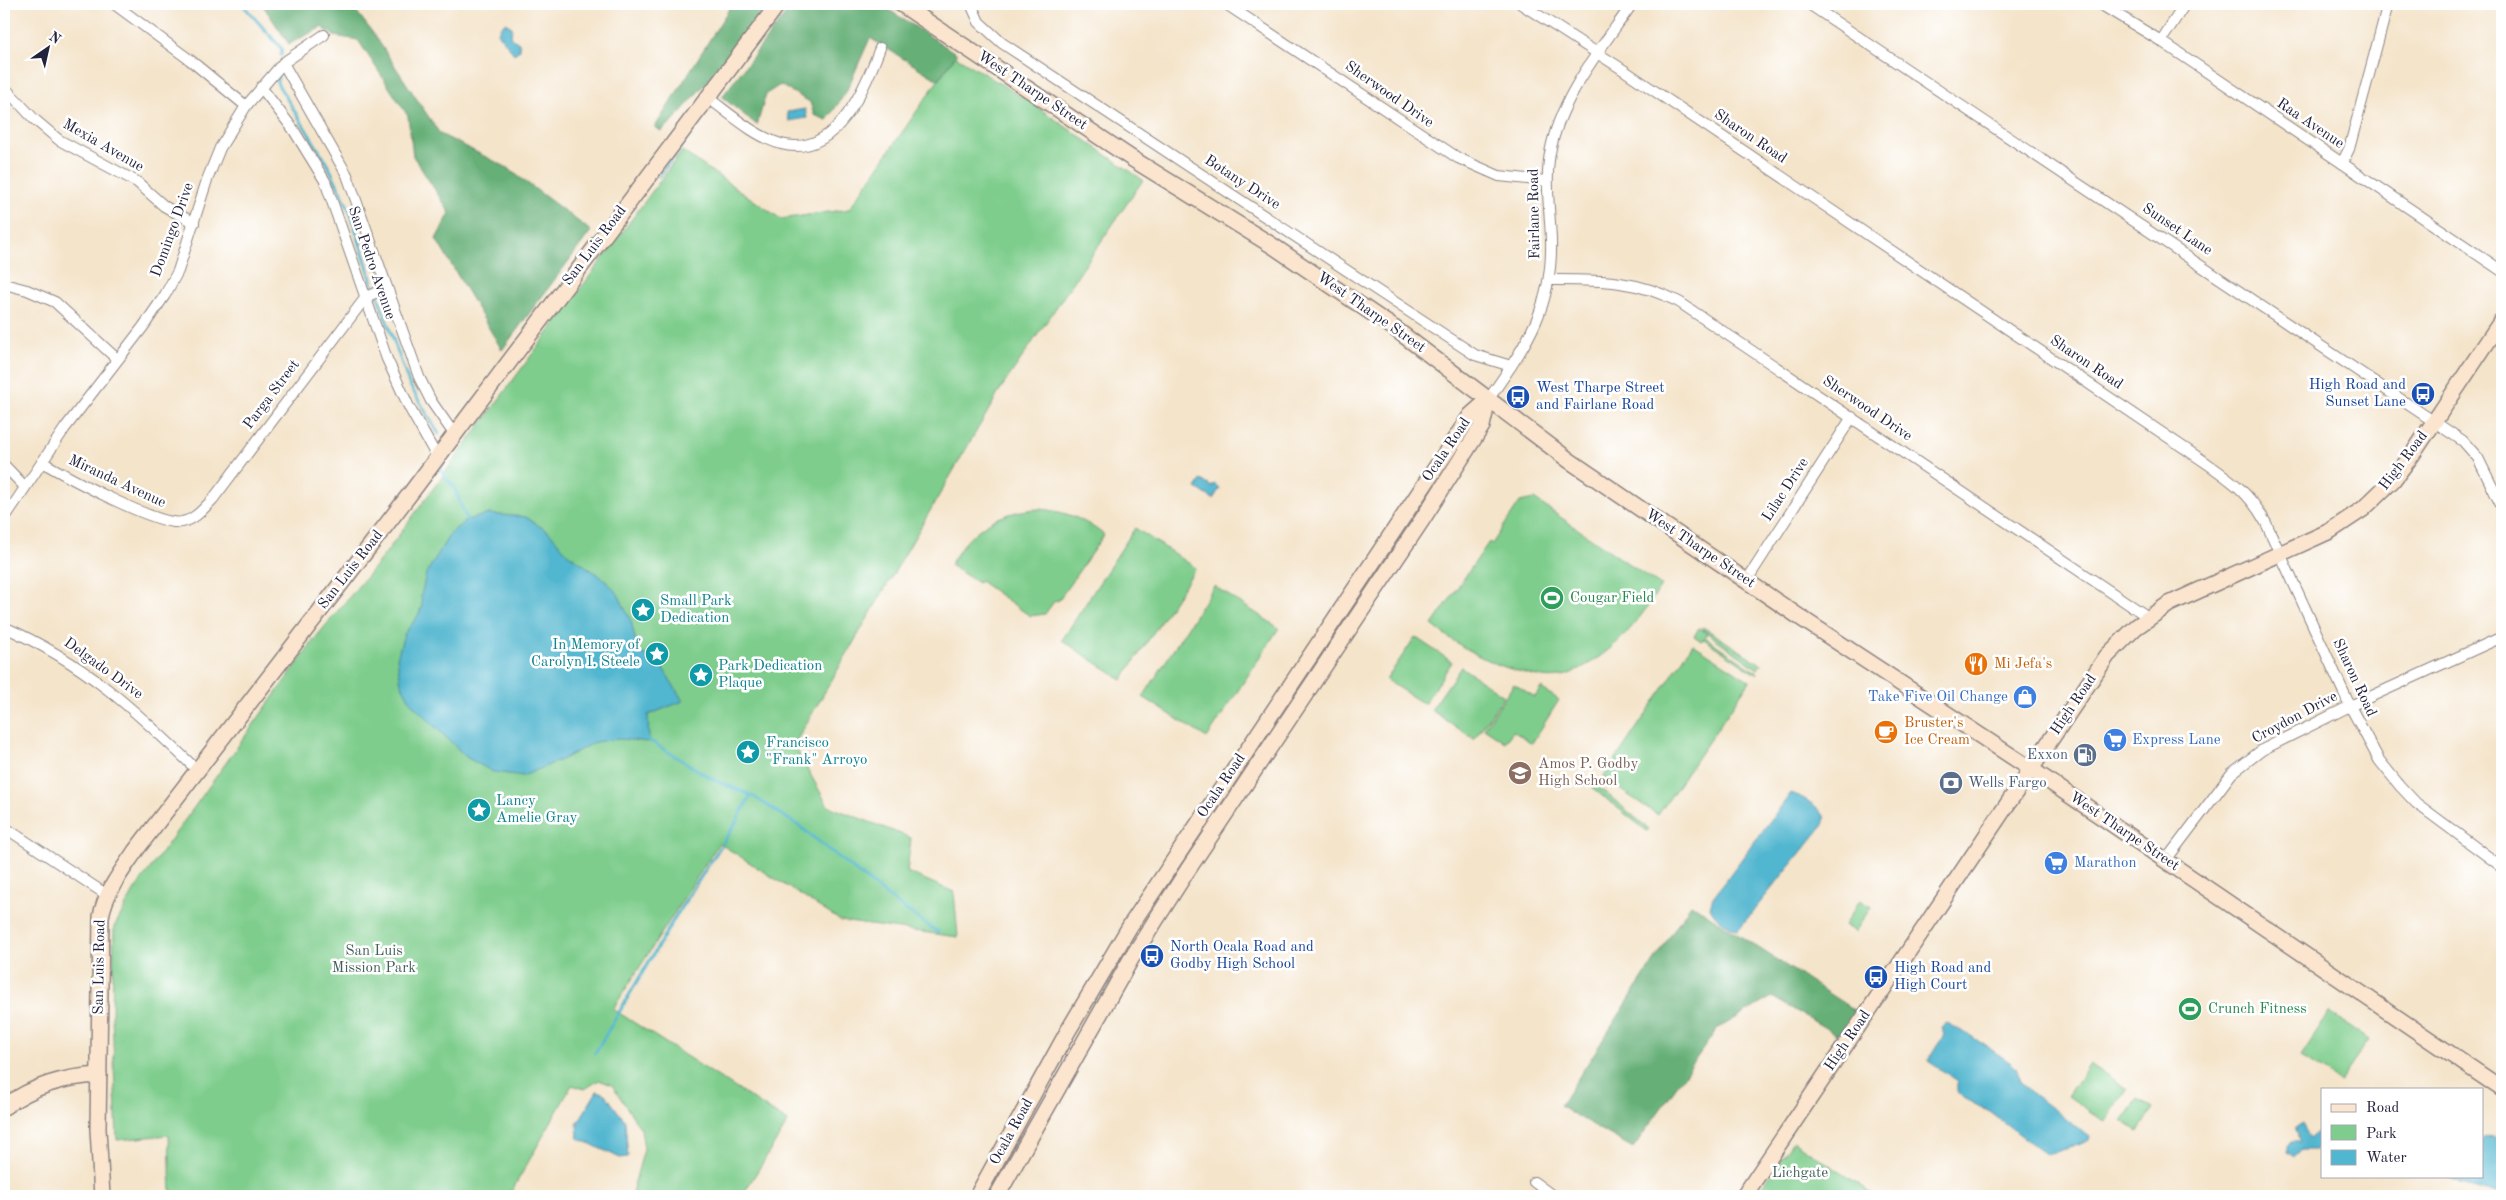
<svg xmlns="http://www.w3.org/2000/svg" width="2506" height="1200" viewBox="0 0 2506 1200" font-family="'Old Standard TT',serif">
<rect width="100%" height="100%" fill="#fff"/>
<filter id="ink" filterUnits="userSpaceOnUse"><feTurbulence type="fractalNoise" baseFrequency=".02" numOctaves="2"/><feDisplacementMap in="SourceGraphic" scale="10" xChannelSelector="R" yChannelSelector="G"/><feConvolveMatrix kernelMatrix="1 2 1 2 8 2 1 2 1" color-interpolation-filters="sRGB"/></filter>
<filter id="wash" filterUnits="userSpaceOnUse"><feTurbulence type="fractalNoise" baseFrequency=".0096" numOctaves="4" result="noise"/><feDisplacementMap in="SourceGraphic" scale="20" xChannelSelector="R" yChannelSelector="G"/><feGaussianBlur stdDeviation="1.12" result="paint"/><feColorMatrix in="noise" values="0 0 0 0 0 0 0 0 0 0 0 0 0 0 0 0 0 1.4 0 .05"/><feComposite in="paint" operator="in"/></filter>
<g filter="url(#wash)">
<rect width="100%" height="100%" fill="#f4e4ca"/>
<!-- green -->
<g fill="#7ecd8c" stroke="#507864">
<path d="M955 56 1027 100 1143 180 1002 387 794 745 828 806 911 838 907 872 954 892 958 937 841 921 719 843 613 1009 788 1122 742 1196H631L644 1149 641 1129 612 1085 599 1080 585 1089 572 1085 509 1196H171L169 1135 117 1140 112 1015 114 927 134 891 317 636 385 554 682 151 781 219 849 209Z"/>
<path d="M1534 499 1661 586C1641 618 1622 643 1590 663 1580 669 1570 675 1559 677 1547 679 1536 676 1525 673 1488 664 1461 648 1432 625L1489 542 1492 544 1520 502Z"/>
<path d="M1040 509C1065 511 1084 519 1104 535L1058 601 1055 600 1045 614 1030 616 980 581 978 583 950 565C970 529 998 511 1040 509Z"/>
<path d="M1135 528 1196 568 1122 680 1062 640Z"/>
<path d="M1214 586 1279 628 1207 738 1143 697Z"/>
<path d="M1703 627 1761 664 1758 669 1702 629Z"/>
<path d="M1699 628 1707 633 1705 637 1758 673 1757 675 1704 639 1701 641 1694 636Z"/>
<path d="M1415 637 1452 662 1424 704 1386 680Z"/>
<path d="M1693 644 1750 681 1658 815 1603 778Z"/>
<path d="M1461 667 1504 696 1474 739 1431 710Z"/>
<path d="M1514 684 1535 697 1541 688 1559 700 1532 743 1513 731 1505 742 1484 728Z"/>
<path d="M1594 783 1649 829 1647 831 1591 787Z"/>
<path d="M1860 900 1871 907 1855 932 1844 925Z"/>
<path d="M2329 1012 2369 1040 2340 1082 2300 1056Z"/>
<path d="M2090 1064 2127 1089 2105 1122 2068 1096Z"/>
<path d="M2138 1099 2153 1109 2138 1131 2123 1121Z"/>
<path d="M1793 1141 1877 1196H1756Z"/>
</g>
<!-- forest -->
<g fill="#66b078" stroke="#44695a">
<path d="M262 4H351L375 36 440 134 506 167 591 231 502 350 436 239 450 213 413 156 408 116 358 40 334 36 322 27 289 44Z"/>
<path d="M732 4H768L743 40 673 121 661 131 655 127Z"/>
<path d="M793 4H880L957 54 938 80 870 38 846 92 827 120 814 115 810 102 780 85 766 94 757 125 722 97Z"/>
<path d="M1691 904 1857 1012 1841 1037 1772 997 1717 1029 1633 1148 1560 1106Z"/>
</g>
<!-- water -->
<g fill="#51b6cf" stroke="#3a6c85">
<path d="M505 23 512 27 511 38 519 43 520 50 514 54 498 33 501 26Z"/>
<path d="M805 109 807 118 789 121 787 112Z"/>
<path d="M1201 480 1212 487 1214 484 1220 488 1213 499 1196 488Z"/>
<path d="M489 514 526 517 550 533 567 553 604 579 618 594 631 621 638 651 661 665 683 701 648 715 649 742 619 739 595 742 563 759 523 776 493 772 466 757 412 704 401 684 397 658 404 634 418 616 422 606 421 596 426 574 450 534 466 520Z"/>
<path d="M1791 793C1801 796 1821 807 1825 818L1823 825 1738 930C1725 925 1715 919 1710 907L1713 897Z"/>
<path d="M1946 1023 1971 1036 2011 1063 2016 1068 2022 1084 2034 1095 2090 1137 2089 1141 2047 1155 1990 1112 1963 1098 1958 1092V1081L1928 1061 1944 1035 1941 1027Z"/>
<path d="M597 1091 605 1094 625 1121 628 1157 620 1158 578 1138 577 1124Z"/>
<path d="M2302 1124 2310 1138 2317 1132 2322 1135V1145L2316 1150H2301L2294 1157 2287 1152V1147L2291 1142H2301L2295 1128Z"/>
<path d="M2494 1138 2502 1143V1195L2460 1184 2449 1178V1176H2482V1139Z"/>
</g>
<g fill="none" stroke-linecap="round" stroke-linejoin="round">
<!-- stream -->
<g stroke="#51b6cf" stroke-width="3">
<path d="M242 4 282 49 281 55"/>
<path d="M278 77 277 83 327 163 350 211 373 285"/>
<path d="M659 176 706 112"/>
<path d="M378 296 409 384 439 434"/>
<path d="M451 451 441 467 443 474 454 487 468 523"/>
<path d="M647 739 714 780 751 795 799 826 896 903 938 932"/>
<path d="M595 1053 677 914 735 824 751 795"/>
</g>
</g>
</g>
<g filter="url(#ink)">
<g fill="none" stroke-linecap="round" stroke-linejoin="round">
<!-- street casing -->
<g stroke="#8b8382" stroke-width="12">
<g id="street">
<path d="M114 4 190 60 246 106"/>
<path d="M971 4 979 22 1002 43 1475 355 1511 366"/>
<path d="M1226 4 1458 158 1499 176 1547 181"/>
<path d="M1521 4 1622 69 2205 462C2232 481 2250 493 2266 523L2350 706 2379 760 2400 786 2416 803 2502 867"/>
<path d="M1809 4 2463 441 2478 458 2502 507"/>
<path d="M2100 4 2161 41 2502 271"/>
<path d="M2161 41 2185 4"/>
<path d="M283 63 347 175 419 377 431 401 454 434"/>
<path d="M4 87 34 119 59 140 137 182 164 206 194 223"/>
<path d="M261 87 293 129 325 181 387 359 409 407 437 457"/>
<path d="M707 97C729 113 754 136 781 144 836 159 865 88 880 48"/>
<path d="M2342 163 2349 149 2388 4"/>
<path d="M1550 280C1598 280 1635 279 1679 302L2148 617"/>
<path d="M4 284 27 290 55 302 117 359"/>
<path d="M1488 400C1525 346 1553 309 1551 240 1550 211 1545 182 1550 153 1560 97 1601 49 1632 4"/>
<path d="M42 462C66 476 159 527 182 522 195 520 204 508 213 499L366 297 387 288"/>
<path d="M4 465 25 487"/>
<path d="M4 519 65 428 143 327 165 295 178 271 207 180 220 148 246 106 283 63 324 35"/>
<path d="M1747 580 1852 417"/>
<path d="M4 627C84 662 135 710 197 770"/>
<path d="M4 827 107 895"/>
<path d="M2166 860 2232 773 2262 750 2350 706 2502 637"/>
<path d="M1534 1182 1553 1196"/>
</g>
</g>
<!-- secondary casing -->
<g stroke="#8b8382" stroke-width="18">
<g id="secondary">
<path d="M901 4 1131 158 1273 246 1394 328 1570 461 1804 620 2031 769 2502 1089"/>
<path d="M4 1107C33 1086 63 1077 99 1075"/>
<path d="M102 1196 98 1129 101 917C105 892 122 871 136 850L413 490 778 4"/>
<path d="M977 1196 1068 1031 1130 926 1471 415 1488 400"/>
<path d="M997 1196 1131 959 1187 871 1422 520 1482 426 1488 400"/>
<path d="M1744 1196 2107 656 2136 627 2169 604 2330 531 2363 509 2393 480 2412 455 2502 320"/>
</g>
</g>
<!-- street -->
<use href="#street" stroke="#fff" stroke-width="10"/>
<!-- secondary -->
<use href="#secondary" stroke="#fbe5cf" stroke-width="15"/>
</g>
</g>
<!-- icons -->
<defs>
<g id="bus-disc" transform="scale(1.25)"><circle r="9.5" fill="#1a4fb4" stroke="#fff"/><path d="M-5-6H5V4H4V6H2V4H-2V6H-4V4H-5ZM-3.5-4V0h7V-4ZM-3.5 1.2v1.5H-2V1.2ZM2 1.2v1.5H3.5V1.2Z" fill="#fff"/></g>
<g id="stadium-disc" transform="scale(1.25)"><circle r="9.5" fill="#2e9e5b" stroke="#fff"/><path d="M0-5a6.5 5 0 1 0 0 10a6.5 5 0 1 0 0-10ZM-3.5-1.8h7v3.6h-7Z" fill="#fff"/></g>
<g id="sight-disc" transform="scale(1.25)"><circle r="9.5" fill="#0f9aa8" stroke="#fff"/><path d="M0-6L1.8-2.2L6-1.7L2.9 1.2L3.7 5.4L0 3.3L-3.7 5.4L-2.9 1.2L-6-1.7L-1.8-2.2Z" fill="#fff"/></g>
<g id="restaurant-disc" transform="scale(1.25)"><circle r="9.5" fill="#e8710a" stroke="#fff"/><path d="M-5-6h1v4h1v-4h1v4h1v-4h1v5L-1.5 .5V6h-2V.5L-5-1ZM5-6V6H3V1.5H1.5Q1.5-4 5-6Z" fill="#fff"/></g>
<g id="shop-disc" transform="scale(1.25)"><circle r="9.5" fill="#3f7fe0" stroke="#fff"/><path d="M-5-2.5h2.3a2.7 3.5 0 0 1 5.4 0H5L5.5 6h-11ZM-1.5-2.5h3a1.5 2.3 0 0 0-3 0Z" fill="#fff"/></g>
<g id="cafe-disc" transform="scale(1.25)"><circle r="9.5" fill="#e8710a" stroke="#fff"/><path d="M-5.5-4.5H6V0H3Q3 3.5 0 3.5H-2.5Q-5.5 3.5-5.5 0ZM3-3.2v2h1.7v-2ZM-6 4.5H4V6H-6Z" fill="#fff"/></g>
<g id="supermarket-disc" transform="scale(1.25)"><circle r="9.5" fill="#3f7fe0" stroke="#fff"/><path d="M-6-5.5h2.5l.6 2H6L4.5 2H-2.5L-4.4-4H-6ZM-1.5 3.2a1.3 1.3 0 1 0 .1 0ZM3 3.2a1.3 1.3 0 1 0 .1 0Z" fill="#fff"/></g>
<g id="fuel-disc" transform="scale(1.25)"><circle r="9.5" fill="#5c6f8a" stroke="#fff"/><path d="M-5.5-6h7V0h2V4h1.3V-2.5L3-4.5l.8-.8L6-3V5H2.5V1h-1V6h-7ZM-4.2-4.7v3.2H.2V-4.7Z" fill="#fff"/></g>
<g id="school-disc" transform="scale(1.25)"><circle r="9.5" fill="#8d6e63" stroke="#fff"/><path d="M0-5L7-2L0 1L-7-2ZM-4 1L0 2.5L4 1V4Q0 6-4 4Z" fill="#fff"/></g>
<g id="bank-disc" transform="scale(1.25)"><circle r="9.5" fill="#5c6f8a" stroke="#fff"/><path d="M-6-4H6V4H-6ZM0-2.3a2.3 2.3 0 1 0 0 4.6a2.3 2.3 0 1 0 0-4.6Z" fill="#fff"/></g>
</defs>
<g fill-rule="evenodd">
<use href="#bus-disc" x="2423" y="394"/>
<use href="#bus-disc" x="1518" y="397"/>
<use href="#stadium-disc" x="1552" y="598"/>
<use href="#sight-disc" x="643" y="610"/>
<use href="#sight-disc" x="657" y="654"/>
<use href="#restaurant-disc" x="1976" y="664"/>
<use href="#sight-disc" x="701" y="675"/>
<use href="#shop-disc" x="2025" y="697"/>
<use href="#cafe-disc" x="1886" y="732"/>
<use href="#supermarket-disc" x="2115" y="740"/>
<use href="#sight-disc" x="748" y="752"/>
<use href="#fuel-disc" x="2085" y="755"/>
<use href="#school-disc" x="1520" y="773"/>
<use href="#bank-disc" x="1951" y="783"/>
<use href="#sight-disc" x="479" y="810"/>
<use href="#supermarket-disc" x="2056" y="863"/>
<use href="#bus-disc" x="1152" y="956"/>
<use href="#bus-disc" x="1876" y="977"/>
<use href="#stadium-disc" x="2190" y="1009"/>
</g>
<g text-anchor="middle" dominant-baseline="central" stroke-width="5" stroke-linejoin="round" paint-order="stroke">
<!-- street labels -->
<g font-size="15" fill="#22223b" stroke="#fff">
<text transform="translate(1032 91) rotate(34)">West Tharpe Street</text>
<text transform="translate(1389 95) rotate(35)">Sherwood Drive</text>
<text transform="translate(2310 124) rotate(34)">Raa Avenue</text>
<text transform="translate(1750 137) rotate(34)">Sharon Road</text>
<text transform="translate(103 146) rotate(30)">Mexia Avenue</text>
<text transform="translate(1242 183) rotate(33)">Botany Drive</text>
<text transform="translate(1535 214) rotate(-91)">Fairlane Road</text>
<text transform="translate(173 230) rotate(-70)">Domingo Drive</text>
<text transform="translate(2177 230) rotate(34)">Sunset Lane</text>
<text transform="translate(595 246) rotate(-53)">San Luis Road</text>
<text transform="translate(371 263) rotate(71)">San Pedro Avenue</text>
<text transform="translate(1371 313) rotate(35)">West Tharpe Street</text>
<text transform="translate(2086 363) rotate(34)">Sharon Road</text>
<text transform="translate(272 395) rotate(-53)">Parga Street</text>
<text transform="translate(1867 409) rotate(34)">Sherwood Drive</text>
<text transform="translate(1447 450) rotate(-56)">Ocala Road</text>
<text transform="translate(2404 461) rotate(-53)">High Road</text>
<text transform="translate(117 482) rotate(25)">Miranda Avenue</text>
<text transform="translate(1786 490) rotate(-57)">Lilac Drive</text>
<text transform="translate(1700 549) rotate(34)">West Tharpe Street</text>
<text transform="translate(351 570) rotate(-52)">San Luis Road</text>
<text transform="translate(103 669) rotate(36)">Delgado Drive</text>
<text transform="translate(2354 678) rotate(65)">Sharon Road</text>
<text transform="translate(2074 705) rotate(-56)">High Road</text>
<text transform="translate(2295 718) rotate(-28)">Croydon Drive</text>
<text transform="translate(1222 786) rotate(-56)">Ocala Road</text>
<text transform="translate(2124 832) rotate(34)">West Tharpe Street</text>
<text transform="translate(100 967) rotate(-89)">San Luis Road</text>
<text transform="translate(1848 1041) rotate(-56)">High Road</text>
<text transform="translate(1012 1132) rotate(-61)">Ocala Road</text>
</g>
<!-- transit labels -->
<g font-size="15" fill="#164399" stroke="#fff" text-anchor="start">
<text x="2406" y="385" text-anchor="end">High Road and<tspan x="2406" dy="17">Sunset Lane</tspan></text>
<text x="1536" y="388">West Tharpe Street<tspan x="1536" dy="17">and Fairlane Road</tspan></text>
<text x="1170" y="947">North Ocala Road and<tspan x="1170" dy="17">Godby High School</tspan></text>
<text x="1894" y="968">High Road and<tspan x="1894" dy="17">High Court</tspan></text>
</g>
<!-- leisure labels -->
<g font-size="15" fill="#27864d" stroke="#fff" text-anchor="start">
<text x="1570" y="598">Cougar Field</text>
<text x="2208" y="1009">Crunch Fitness</text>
</g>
<!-- culture labels -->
<g font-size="15" fill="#0d838f" stroke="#fff" text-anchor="start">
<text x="660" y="601">Small Park<tspan x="660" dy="17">Dedication</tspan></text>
<text x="640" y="645" text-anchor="end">In Memory of<tspan x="640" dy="17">Carolyn I. Steele</tspan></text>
<text x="718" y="666">Park Dedication<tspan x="718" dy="17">Plaque</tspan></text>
<text x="766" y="743">Francisco<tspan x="766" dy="17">"Frank" Arroyo</tspan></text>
<text x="496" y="801">Lancy<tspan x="496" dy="17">Amelie Gray</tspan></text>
</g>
<!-- food labels -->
<g font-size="15" fill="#c56008" stroke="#fff" text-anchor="start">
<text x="1994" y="664">Mi Jefa's</text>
<text x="1904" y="723">Bruster's<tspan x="1904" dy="17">Ice Cream</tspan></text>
</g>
<!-- shop labels -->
<g font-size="15" fill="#366cbe" stroke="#fff" text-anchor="start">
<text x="2008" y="697" text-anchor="end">Take Five Oil Change</text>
<text x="2132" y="740">Express Lane</text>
<text x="2074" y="863">Marathon</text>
</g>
<!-- service labels -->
<g font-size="15" fill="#4e5e75" stroke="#fff" text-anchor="end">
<text x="2068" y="755">Exxon</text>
<text x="1968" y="783" text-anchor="start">Wells Fargo</text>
</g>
<!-- education labels -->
<g font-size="15" fill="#785e54" stroke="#fff" text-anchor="start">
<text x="1538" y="764">Amos P. Godby<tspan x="1538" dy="17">High School</tspan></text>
</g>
<!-- park labels -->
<g font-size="15" fill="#425e57" stroke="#fff">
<text x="374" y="951">San Luis<tspan x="374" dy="17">Mission Park</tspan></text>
<text x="1800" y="1173">Lichgate</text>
</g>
</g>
<!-- margin -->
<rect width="2506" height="1200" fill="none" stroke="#fff" stroke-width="20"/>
<!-- legend -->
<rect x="2321" y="1088" width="162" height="90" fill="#ffffff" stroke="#a7a7b1"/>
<rect x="2331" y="1104" width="25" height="8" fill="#fbe5cf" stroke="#a7a7b1"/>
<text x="2366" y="1112" font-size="15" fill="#22223b">Road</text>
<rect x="2331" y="1125" width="25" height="15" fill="#7ecd8c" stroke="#a7a7b1"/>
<text x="2366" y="1138" font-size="15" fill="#22223b">Park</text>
<rect x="2331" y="1150" width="25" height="15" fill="#51b6cf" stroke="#a7a7b1"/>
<text x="2366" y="1162" font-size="15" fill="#22223b">Water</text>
<!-- north arrow -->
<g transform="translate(48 48) rotate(34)" stroke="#ffffff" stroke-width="4" paint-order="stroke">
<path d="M0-4L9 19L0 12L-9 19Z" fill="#22223b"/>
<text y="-8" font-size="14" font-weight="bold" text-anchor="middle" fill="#22223b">N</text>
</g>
</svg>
